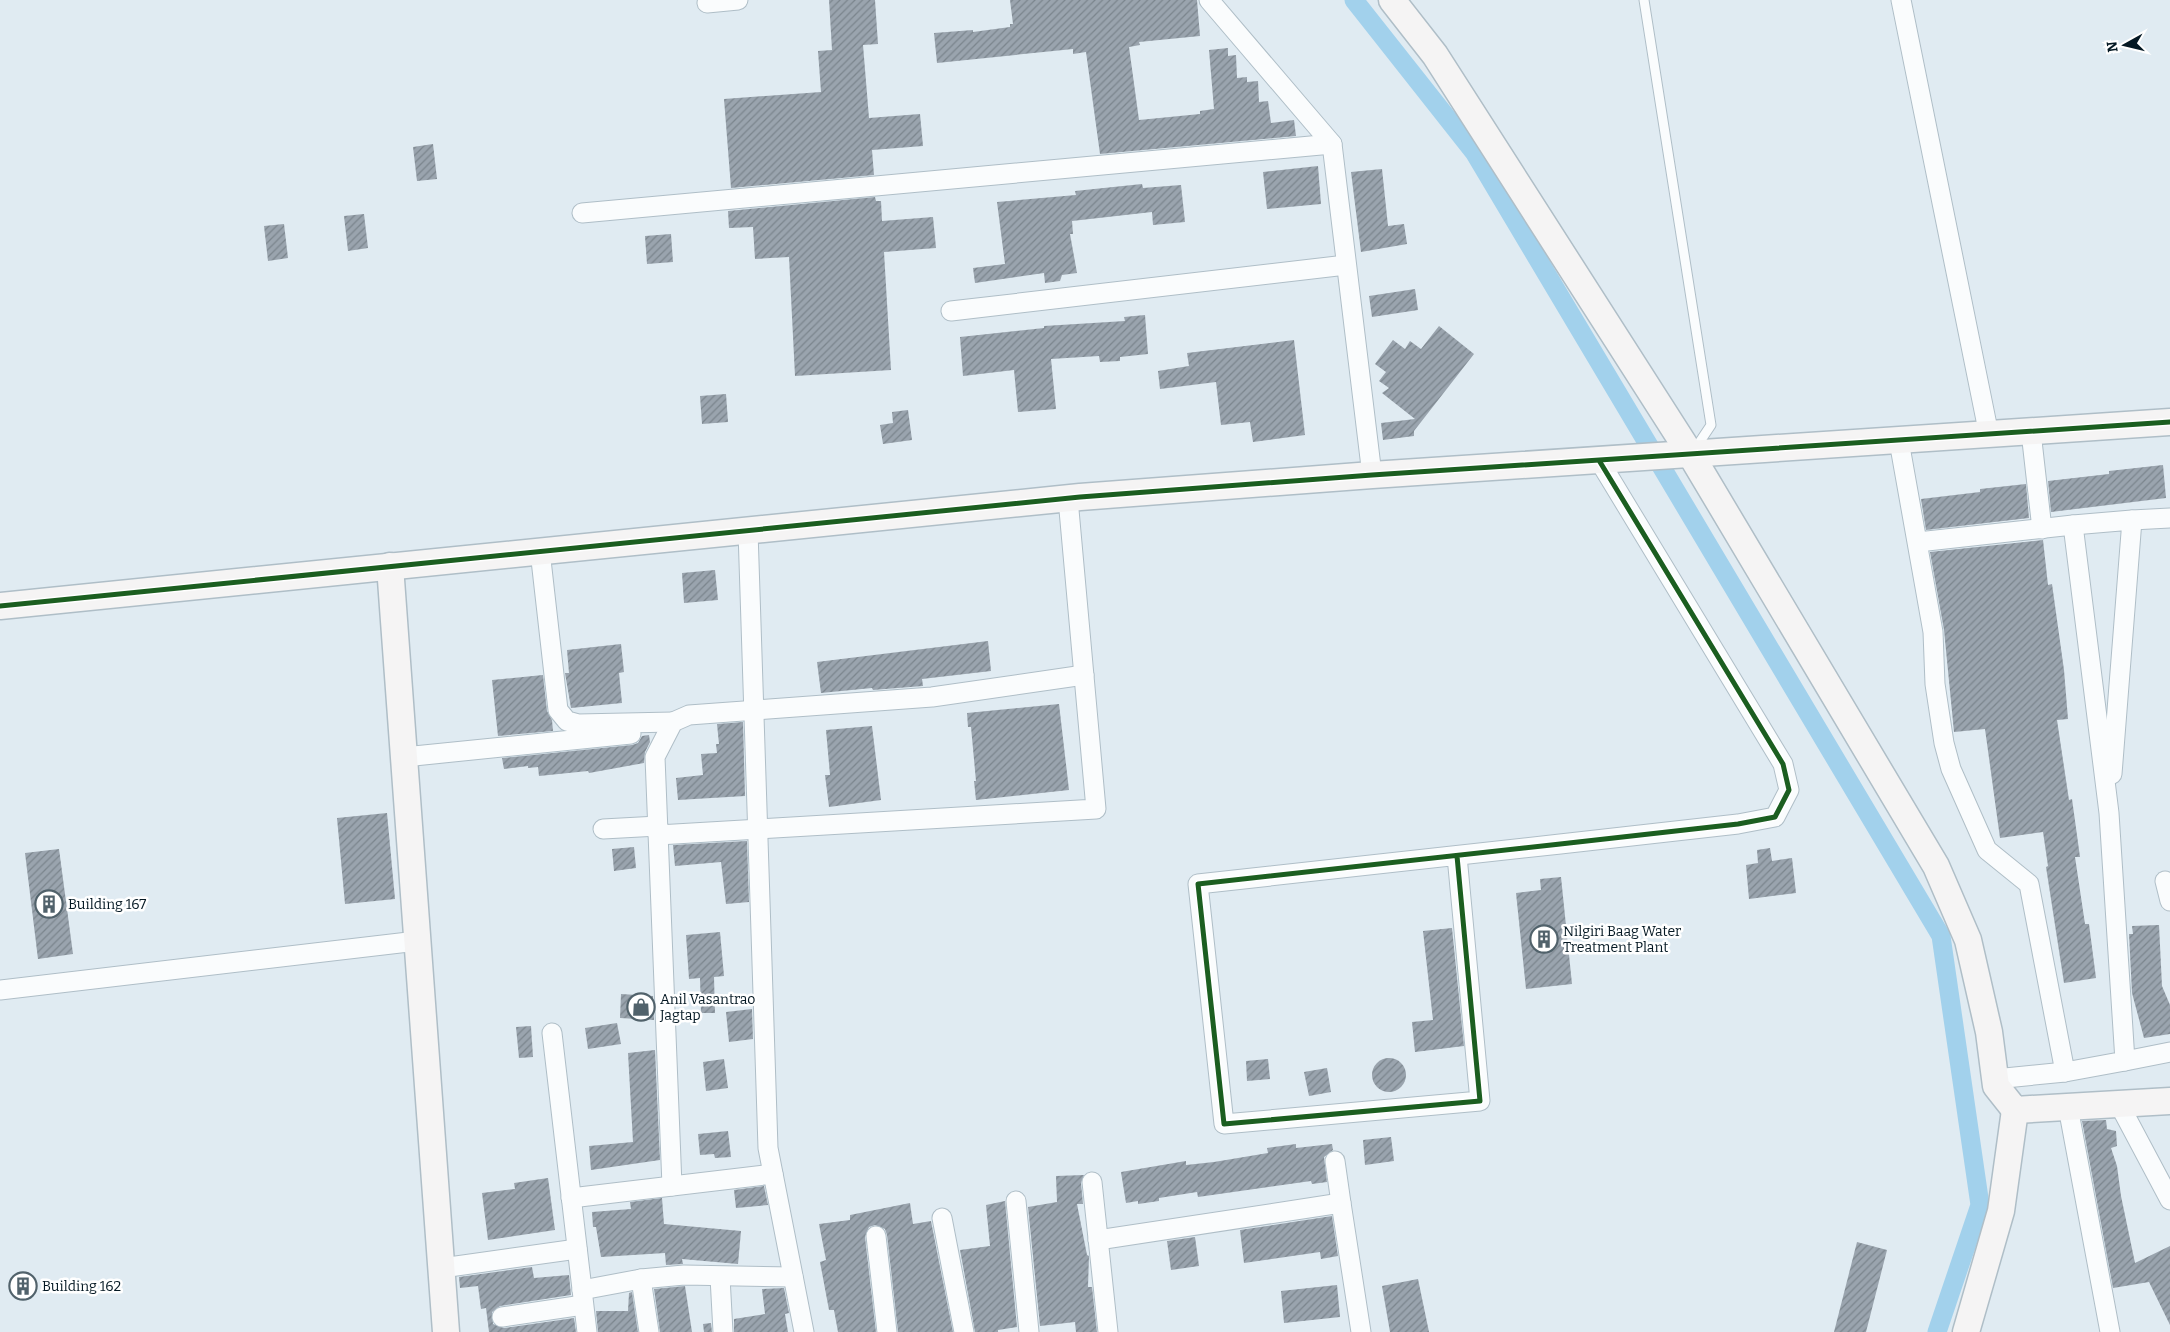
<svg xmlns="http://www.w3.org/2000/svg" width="2170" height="1332" viewBox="0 0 2170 1332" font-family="Bitter,serif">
<defs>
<pattern id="building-hatch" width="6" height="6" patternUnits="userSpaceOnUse" patternTransform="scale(1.25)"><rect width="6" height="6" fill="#9aa4ae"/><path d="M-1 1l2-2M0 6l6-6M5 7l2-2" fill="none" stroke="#7b858d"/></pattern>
</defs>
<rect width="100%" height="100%" fill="#e0ebf2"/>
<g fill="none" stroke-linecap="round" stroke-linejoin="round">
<!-- canal -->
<path stroke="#a2d1ec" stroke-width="19" d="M1354 0 1474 152 1941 936 1980 1205 1937 1332"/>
</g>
<!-- building -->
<g fill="url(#building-hatch)">
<path d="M829 0H875L878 44 863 45 869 118 920 114 923 146 872 150 874 175 731 188 724 99 821 92 818 51 832 50Z"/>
<path d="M1010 0H1197L1200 36 1139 42 1140 45 1129 47 1139 120 1200 114V111L1214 109 1209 50 1228 48V56L1236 55 1237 78 1247 77V82L1258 81 1259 102 1268 101 1271 123 1294 120 1296 136 1100 154 1086 52 1073 54V49L937 63 934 33 973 30V32L1010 27V24H1013Z"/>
<path d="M433 144 437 179 417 181 413 147Z"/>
<path d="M1318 166 1321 204 1267 209 1263 172Z"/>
<path d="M1382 169 1388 226 1404 224 1407 244 1361 252 1351 172Z"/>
<path d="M1142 184 1143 188 1181 185 1185 222 1153 225 1152 212 1072 221 1073 234H1070L1077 273 1062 275 1060 281 1045 283 1044 273 975 283 973 268 1005 264 997 202 1076 195 1075 191Z"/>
<path d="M875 197 876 201H881L882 221 933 217 936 248 884 252 891 370 795 376 789 257 755 259 753 227 729 228 728 211Z"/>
<path d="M364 214 368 248 348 251 344 216Z"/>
<path d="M284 224 288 258 268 261 264 226Z"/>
<path d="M671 234 673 262 647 264 645 236Z"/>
<path d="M1415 289 1418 310 1372 317 1369 296Z"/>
<path d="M1145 315 1148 354 1120 357V361L1100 362 1099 356 1051 359 1056 409 1018 412 1014 370 963 376 960 337 1044 328V326L1125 321 1124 317Z"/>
<path d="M1439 326 1474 354 1414 431V436L1383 440 1381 423 1415 419 1382 393 1389 388 1379 381 1386 372 1375 364 1393 340 1405 349 1410 341 1421 349Z"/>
<path d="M1294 340 1305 435 1253 442 1250 422 1221 425 1216 382 1160 389 1158 371 1189 366 1187 353Z"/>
<path d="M726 394 728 422 702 424 700 396Z"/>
<path d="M908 410 912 440 883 444 880 425 893 423 892 412Z"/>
<path d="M2163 465 2166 498 2051 512 2048 481 2109 474V471Z"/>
<path d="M2026 484 2029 518 1926 530 1921 499 1980 492V489Z"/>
<path d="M2043 540 2048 585 2052 584 2064 670 2068 719 2057 720 2069 800 2072 799 2080 857H2075L2085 924H2089L2096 978 2064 983 2046 867 2048 866 2043 832 2000 838 1985 729 1954 732 1944 630 1930 552Z"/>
<path d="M715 570 718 600 684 603 682 573Z"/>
<path d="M988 641 991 671 922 679 923 686 873 690 872 688 821 693 817 662Z"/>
<path d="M621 644 624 672 619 673 622 703 571 708 565 673H569L567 650Z"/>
<path d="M543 675 547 711 552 720 553 731 498 736 492 680Z"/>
<path d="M1059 704 1069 790 976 800 974 781H976L971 727H968L967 713Z"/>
<path d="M743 722 745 796 678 800 676 778 703 775 701 754 717 753 716 744H719L717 724Z"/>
<path d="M872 726 881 800 829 807 825 775H830L826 730Z"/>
<path d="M649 735 650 742 645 752 644 763 589 773 588 771 539 776 538 767 528 768V766L504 769 502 758 632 745 638 743 642 736Z"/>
<path d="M387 813 395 899 345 904 337 818Z"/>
<path d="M747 841 749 902 726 904 721 862 675 866 673 845Z"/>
<path d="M634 847 636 868 614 871 612 849Z"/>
<path d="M1770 848 1772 861 1792 858 1796 893 1749 899 1746 865 1758 863 1757 850Z"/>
<path d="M59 849 73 954 38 959 25 853Z"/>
<path d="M1561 877 1572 984 1526 989 1516 893 1541 890 1540 879Z"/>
<path d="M2159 925 2162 986 2170 1005V1034L2144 1038 2132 993 2129 934H2133L2132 926Z"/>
<path d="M1452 928 1464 1046 1415 1052 1412 1022 1433 1020 1423 931Z"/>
<path d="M720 932 724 976 714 977 715 1013H701L700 978 689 979 686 935Z"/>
<path d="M621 994 653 996 654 1020 620 1018Z"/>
<path d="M752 1009 753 1039 729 1042 726 1012Z"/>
<path d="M617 1023 621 1044 588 1049 585 1028Z"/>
<path d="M531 1026 533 1057 519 1058 516 1027Z"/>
<path d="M655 1050 660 1160 591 1170 589 1146 633 1142 628 1053Z"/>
<circle cx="1389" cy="1075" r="17"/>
<path d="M724 1059 728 1088 706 1091 703 1062Z"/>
<path d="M1268 1059 1270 1079 1247 1081 1246 1061Z"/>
<path d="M1327 1068 1331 1092 1309 1096 1304 1072Z"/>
<path d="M2106 1120 2107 1129 2116 1131 2117 1146 2111 1148 2117 1166 2121 1196 2135 1263 2170 1246V1325L2149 1282 2113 1288 2082 1121Z"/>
<path d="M728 1131 731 1157 715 1158 714 1154 700 1155 698 1134Z"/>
<path d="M1391 1137 1394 1161 1365 1165 1363 1140Z"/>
<path d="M1296 1144V1148L1332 1144 1333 1150 1324 1157 1327 1182 1312 1184 1311 1181 1198 1197 1197 1192 1159 1198V1201L1138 1204V1201L1126 1203 1121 1172 1186 1161V1165L1214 1162 1268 1153 1267 1148Z"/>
<path d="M1084 1175 1081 1183 1083 1204H1077L1087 1255 1089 1256 1088 1287H1092L1097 1332H1076L1075 1322 1040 1326 1028 1207 1057 1202 1056 1176Z"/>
<path d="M548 1178 555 1230 488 1240 482 1193 515 1189 514 1183Z"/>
<path d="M764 1186 768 1205 736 1208 734 1190Z"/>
<path d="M662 1198 664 1224 741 1231 738 1264 682 1259 683 1264 666 1265 665 1253 601 1257 596 1227H593L592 1212 631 1209 630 1202Z"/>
<path d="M1005 1201 1017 1327 998 1330V1332H975L960 1250 990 1246 986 1205Z"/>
<path d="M910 1203 913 1224 931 1221 953 1332H898L887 1235 885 1229 875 1225 869 1227 865 1237 876 1332H838L834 1310H829L820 1262 826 1260 819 1224 850 1220V1215Z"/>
<path d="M1332 1216 1338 1256 1321 1259 1320 1252 1244 1263 1240 1230Z"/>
<path d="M1195 1237 1199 1266 1171 1270 1167 1241Z"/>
<path d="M1857 1242 1887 1250 1866 1332H1834Z"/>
<path d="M532 1267 534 1278 569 1275 571 1295 500 1306 492 1312 493 1324 504 1328 574 1318 576 1332H489L486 1308 481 1309 478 1286 460 1288 459 1277Z"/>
<path d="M1418 1279 1429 1332H1390L1382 1286Z"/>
<path d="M1337 1285 1340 1317 1284 1323 1281 1291Z"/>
<path d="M685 1286 692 1332H660L654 1289Z"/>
<path d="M784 1288 789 1313 785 1314 788 1332H734V1319L765 1314 762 1289Z"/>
<path d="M632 1292 638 1332H598L596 1311H628L629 1293Z"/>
<path d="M711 1323 712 1332H704L703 1324Z"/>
</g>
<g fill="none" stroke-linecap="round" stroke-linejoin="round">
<!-- lane casing -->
<g stroke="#afbec7" stroke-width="11">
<path id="lane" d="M1644 0 1711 425 1695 449"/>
</g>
<!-- street casing -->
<g stroke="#afbec7" stroke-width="21">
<g id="street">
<path d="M1209 0 1332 144 1372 475"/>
<path d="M1901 0 1989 435"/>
<path d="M707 3 738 0"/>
<path d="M582 213 1332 144"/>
<path d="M951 311 1346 265"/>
<path d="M2031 432 2042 529"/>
<path d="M1899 441 1933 632 1935 684 1944 743 1951 769 1987 850 2029 884 2065 1072 2125 1061 2109 813 2073 525 1918 542"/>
<path d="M2132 520 2170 518"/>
<path d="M2073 525 2132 520 2112 774"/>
<path d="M748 531 768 1148 804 1332"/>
<path d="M540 551 558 710 567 721 578 724 673 722"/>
<path d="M404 757 631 734"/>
<path d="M603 829 658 826"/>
<path d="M658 835 1096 809 1068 499"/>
<path d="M1457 856 1480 1101 1224 1124 1198 884C1378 865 1558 844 1738 824L1775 817 1789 790 1783 764 1600 462"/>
<path d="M2165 881 2170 901"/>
<path d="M0 990 417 941"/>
<path d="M552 1033 587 1332"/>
<path d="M2125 1061 2170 1052"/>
<path d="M1995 1079 2065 1072"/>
<path d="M2119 1104 2170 1200"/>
<path d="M2068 1107 2110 1332"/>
<path d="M1335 1161 1341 1203"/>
<path d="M1092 1182 1108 1332"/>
<path d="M672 1186 655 757 673 722 689 715 932 697 1084 675"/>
<path d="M571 1198 773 1174"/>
<path d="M1016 1201 1029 1332"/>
<path d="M942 1218 964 1332"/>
<path d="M876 1236 887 1332"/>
<path d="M1098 1240 1341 1203 1361 1332"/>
<path d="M442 1268 577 1249"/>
<path d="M720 1277 723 1332"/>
<path d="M641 1279 649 1332"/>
<path d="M582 1290 641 1279 684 1275 793 1277"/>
<path d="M502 1317 583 1305"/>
</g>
</g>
<!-- secondary casing -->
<g stroke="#afbec7" stroke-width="29">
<g id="secondary">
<path d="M1392 0 1435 55 1691 455 1936 866 1968 940 1989 1032 1996 1086 2015 1110 2170 1101"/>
<path d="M390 566 446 1332"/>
<path d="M0 606 1080 497 1372 475 2170 422"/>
<path d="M1966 1332 2001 1211 2015 1110"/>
</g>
</g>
<!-- lane -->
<use href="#lane" stroke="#fafcfd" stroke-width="9"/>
<!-- street -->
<use href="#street" stroke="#fafcfd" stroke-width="19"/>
<!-- secondary -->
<use href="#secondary" stroke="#f5f4f4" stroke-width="26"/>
<!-- cycleway casing -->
<g stroke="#fff" stroke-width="8">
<g id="cycleway">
<path d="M0 606 1080 497 1372 475 2170 422"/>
<path d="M1457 856 1480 1101 1224 1124 1198 884C1378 865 1558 844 1738 824L1775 817 1789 790 1783 764 1600 462"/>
</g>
</g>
<!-- cycleway -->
<use href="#cycleway" stroke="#1b5e20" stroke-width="5"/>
</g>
<!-- icons -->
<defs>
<g id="building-ring" transform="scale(1.4375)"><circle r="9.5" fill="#fff" stroke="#51626b" stroke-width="1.5"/><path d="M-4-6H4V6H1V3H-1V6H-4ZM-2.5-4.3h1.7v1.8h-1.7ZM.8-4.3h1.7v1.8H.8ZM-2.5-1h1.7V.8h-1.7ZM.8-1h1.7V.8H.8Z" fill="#51626b"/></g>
<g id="shop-ring" transform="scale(1.4375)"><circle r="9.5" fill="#fff" stroke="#51626b" stroke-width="1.5"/><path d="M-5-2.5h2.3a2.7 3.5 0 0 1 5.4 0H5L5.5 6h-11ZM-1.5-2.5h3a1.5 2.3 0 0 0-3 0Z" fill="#51626b"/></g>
</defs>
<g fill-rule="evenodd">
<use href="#building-ring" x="49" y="904"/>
<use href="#building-ring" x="1544" y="939"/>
<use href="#shop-ring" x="641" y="1007"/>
<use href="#building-ring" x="23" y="1286"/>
</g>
<g text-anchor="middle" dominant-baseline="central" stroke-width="5" stroke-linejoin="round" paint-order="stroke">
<!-- poi labels -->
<g font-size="14" fill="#041823" stroke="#fff" text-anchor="start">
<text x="68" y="904">Building 167</text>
<text x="1563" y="931">Nilgiri Baag Water<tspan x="1563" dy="16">Treatment Plant</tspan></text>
<text x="660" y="999">Anil Vasantrao<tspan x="660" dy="16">Jagtap</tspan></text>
<text x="42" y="1286">Building 162</text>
</g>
</g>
<!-- north arrow -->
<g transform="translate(2125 45) rotate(262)" stroke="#ffffff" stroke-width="4" paint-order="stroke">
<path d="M0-4L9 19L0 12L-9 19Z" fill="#041823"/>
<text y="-8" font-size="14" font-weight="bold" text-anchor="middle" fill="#041823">N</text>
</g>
</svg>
